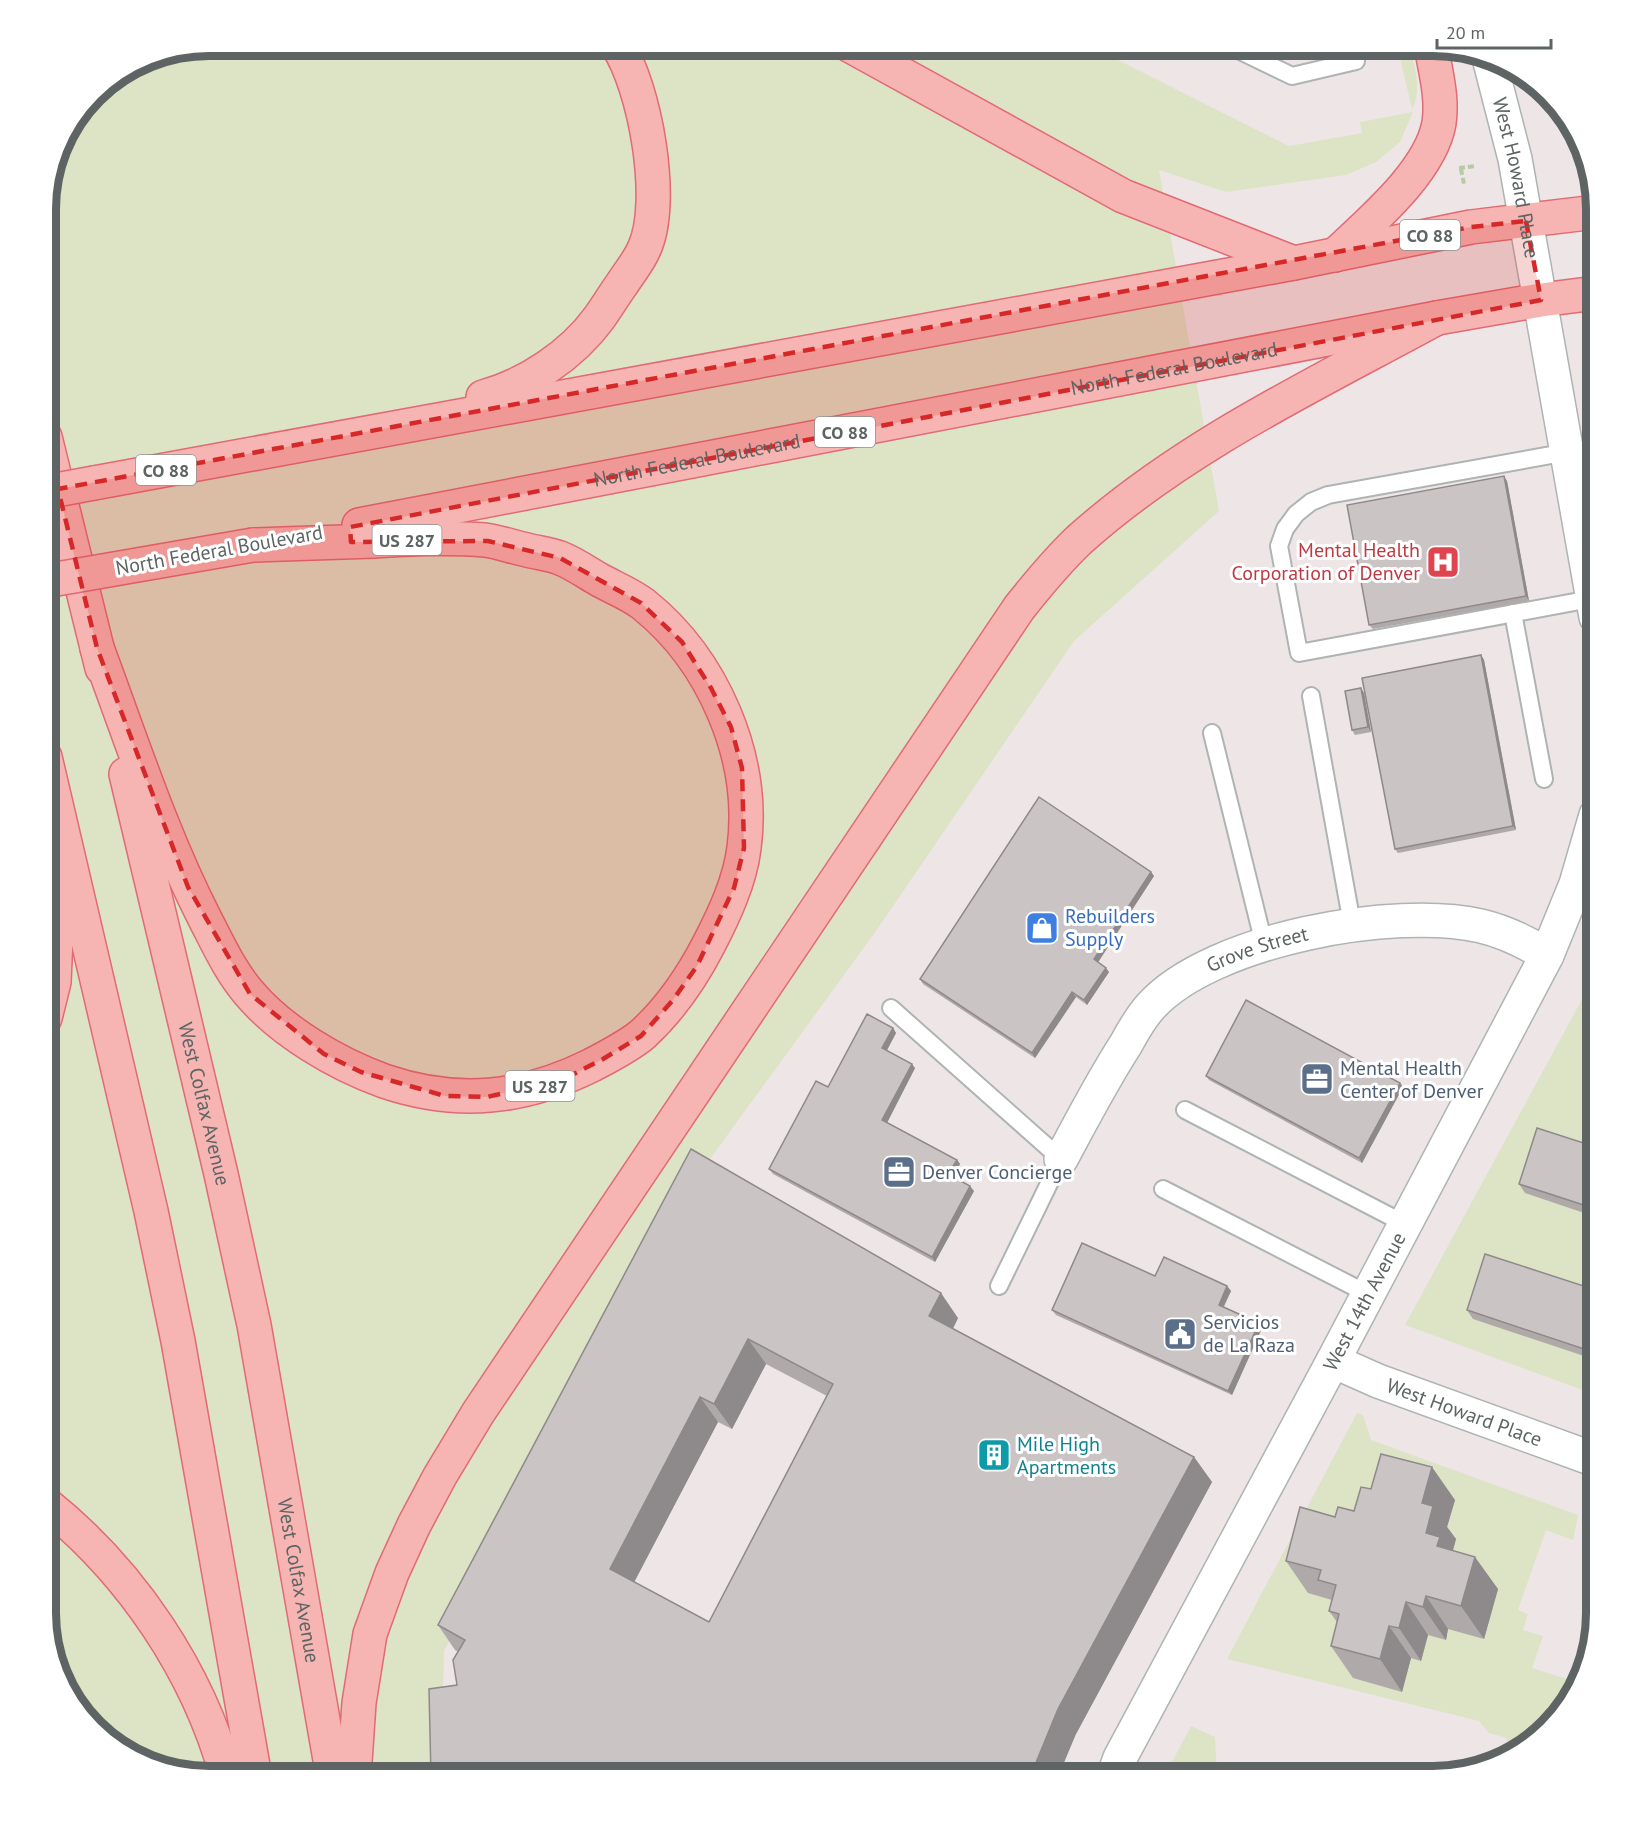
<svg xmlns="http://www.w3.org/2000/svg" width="1641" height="1822" viewBox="0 0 1641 1822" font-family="'PT Sans',sans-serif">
<rect width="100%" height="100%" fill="#eee6e6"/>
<!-- green -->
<g fill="#dde3c5">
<path d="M209 45H1088L1289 146 1362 133 1360 122 1413 112 1400 142 1376 162 1346 175 1226 192 1159 170 1219 511 1074 641 876 931 707 1163 444 1651 441 1777H208L136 1760 79 1713 54 1666 45 1614V197L62 136 100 86 146 57Z"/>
<path d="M1397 45H1409C1414 65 1423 90 1412 109Z"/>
<path d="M1596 968V1395L1405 1325 1587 990Z"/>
<path d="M1357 1413 1363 1415 1371 1440 1578 1515 1573 1540 1546 1530 1518 1610 1528 1614 1523 1630 1543 1636 1532 1668 1580 1683 1579 1686 1532 1743 1505 1758 1507 1738 1489 1733 1479 1721 1227 1659Z"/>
<path d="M1191 1726 1215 1737 1217 1777H1164Z"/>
</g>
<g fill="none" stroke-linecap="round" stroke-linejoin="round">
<!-- service casing -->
<g stroke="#aeb4b3" stroke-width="20">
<g id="service">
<path d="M1228 45 1292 76 1356 61 1352 45"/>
<path d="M1596 447 1328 495 1311 502 1296 514 1285 529 1279 546 1299 653 1596 598"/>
<path d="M1513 613 1544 779"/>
<path d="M1311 696 1352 924"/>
<path d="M1212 733 1264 944"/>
<path d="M891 1008 1061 1159 999 1286"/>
<path d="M1185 1110 1405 1224"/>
<path d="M1163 1189 1368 1294"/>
</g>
</g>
<!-- minor casing -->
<g stroke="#aeb4b3" stroke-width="36">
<g id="minor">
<path id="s1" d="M1061 1159C1082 1120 1102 1081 1126 1044 1133 1031 1141 1017 1151 1006 1212 939 1395 906 1481 926 1506 932 1526 942 1547 955"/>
<path id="s2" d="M1333 1361 1378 1381 1596 1460"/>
</g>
</g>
<!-- tertiary casing -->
<g stroke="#aeb4b3" stroke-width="36">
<g id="tertiary">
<path id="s3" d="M1489 58 1515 159 1596 617"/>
<path id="s4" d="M1113 1777 1120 1758 1333 1361 1547 955 1576 884 1596 815"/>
</g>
</g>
<!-- primary casing -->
<g stroke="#e26a74" stroke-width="36">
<g id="primary">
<path d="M849 45 1123 196 1294 263"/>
<path d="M1335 255C1370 222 1431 171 1439 123 1443 97 1435 70 1431 45"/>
<path d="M483 397C527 385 572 355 599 318 607 307 614 295 622 284 629 273 639 261 644 249 666 203 645 86 617 45"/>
<path d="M45 437 102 668"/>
<path d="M94 483 1294 263 1471 227 1596 212"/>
<path id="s5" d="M359 525 1437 318 1541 300 1596 293"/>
<path d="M97 648C131 739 161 833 205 919 218 944 230 971 249 993 282 1032 337 1064 384 1081 457 1106 524 1099 592 1065 609 1056 629 1046 643 1034 670 1009 692 977 709 944 724 915 740 881 744 848 756 758 713 660 643 604 630 594 612 587 598 579 586 572 573 563 560 558 550 554 538 553 527 550 513 547 499 542 485 540 448 537 410 539 373 541 333 542 293 544 253 545"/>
<path d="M45 757 151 1211 178 1341 255 1777"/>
<path id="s6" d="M126 774 221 1174 254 1325 333 1777"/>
<path d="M45 1018 54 982 57 916 54 857"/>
<path d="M45 1503C131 1572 198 1671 227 1777"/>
<path d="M354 1777 359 1703 370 1634 392 1573 414 1525 440 1476 478 1413 1019 608C1038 584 1057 561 1079 540 1184 446 1314 385 1437 318"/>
</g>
</g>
<!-- path -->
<g stroke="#b8caa3" stroke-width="4" stroke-dasharray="6 3" stroke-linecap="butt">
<path d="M1459 168 1476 166"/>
<path d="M1461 169 1464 184"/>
</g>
<!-- service -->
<use href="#service" stroke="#fff" stroke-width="16"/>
<!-- minor -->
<use href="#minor" stroke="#fff" stroke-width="33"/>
<!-- tertiary -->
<use href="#tertiary" stroke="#fff" stroke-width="33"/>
<!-- primary -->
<use href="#primary" stroke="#f6b5b2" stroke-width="33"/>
<!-- primary-bridge casing -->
<g stroke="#e26a74" stroke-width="36" stroke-linecap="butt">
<g id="primary-bridge">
<path d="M45 492 94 483"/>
<path d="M45 581 253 545"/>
</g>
</g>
<!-- primary-bridge -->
<use href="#primary-bridge" stroke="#f6b5b2" stroke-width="33"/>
</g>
<!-- wall -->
<g fill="#afa9a9" fill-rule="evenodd">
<path d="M1507 481 1529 601 1373 629 1369 625Z"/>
<path d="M1481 655 1484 660 1516 830 1398 853 1395 849Z"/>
<path d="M1364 693 1371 732 1355 735 1352 730Z"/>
<path d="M1151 872 1154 876 1098 962 1109 972 1087 1005 1076 997 1035 1058 923 984 920 979Z"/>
<path d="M1596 1024V1068L1591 1067 1585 1058Z"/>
<path d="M893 1028 896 1033 887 1050 915 1068 887 1122 957 1160 960 1164 953 1177 974 1191 935 1262 773 1174 769 1169 828 1087Z"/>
<path d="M1206 1076 1400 1083 1403 1087 1362 1163 1209 1080Z"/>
<path d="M1596 1147V1217L1525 1193 1519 1184Z"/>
<path d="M691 1149 958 1318 953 1328 1194 1457 1212 1482 1076 1734 457 1685 458 1652 455 1650 438 1625ZM766 1364 827 1396 709 1622 634 1582 718 1422 732 1429Z"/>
<path d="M1155 1276 1227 1286 1231 1291 1224 1307 1259 1323 1262 1328 1232 1395 1056 1315 1052 1310Z"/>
<path d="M1596 1290V1360L1473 1319 1467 1310Z"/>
<path d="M1371 1489 1455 1500 1447 1527 1456 1539 1453 1551 1498 1589 1484 1639 1448 1629 1446 1640 1428 1635 1421 1661 1411 1658 1402 1692 1353 1678 1331 1646 1337 1622 1329 1611 1332 1600 1308 1593 1286 1561 1335 1517 1354 1511Z"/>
</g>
<!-- shaded-wall -->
<g fill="#8e898a">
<path d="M1504 476 1507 481 1529 601 1526 596Z"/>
<path d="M1481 655 1484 660 1516 830 1513 826Z"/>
<path d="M1361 688 1364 693 1371 732 1368 727Z"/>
<path d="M1151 872 1154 876 1097 964 1094 959Z"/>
<path d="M1106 968 1109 972 1087 1005 1084 1000Z"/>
<path d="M1072 992 1076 997 1035 1058 1032 1053Z"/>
<path d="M893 1028 896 1033 886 1052 882 1048Z"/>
<path d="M912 1064 915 1068 886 1125 882 1120Z"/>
<path d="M1400 1083 1403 1087 1362 1163 1359 1158Z"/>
<path d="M957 1160 960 1164 952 1179 948 1174Z"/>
<path d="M970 1186 974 1191 935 1262 932 1257Z"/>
<path d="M1227 1286 1231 1291 1222 1309 1219 1305Z"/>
<path d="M941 1293 958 1318 947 1341 929 1316Z"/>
<path d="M1259 1323 1262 1328 1232 1395 1228 1391Z"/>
<path d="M748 1339 766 1364 732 1429 714 1404Z"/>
<path d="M700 1397 718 1422 628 1594 610 1569Z"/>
<path d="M1194 1457 1212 1482 1076 1734 1058 1777H1030L1058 1709Z"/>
<path d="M1432 1467 1455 1500 1447 1527 1456 1539 1452 1553 1460 1579 1426 1533 1422 1503Z"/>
<path d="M1475 1557 1498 1589 1484 1639 1461 1606Z"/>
<path d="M1426 1596 1448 1629 1446 1640 1423 1607Z"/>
<path d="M1406 1602 1428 1635 1421 1661 1399 1628Z"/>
<path d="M1389 1626 1411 1658 1402 1692 1380 1659Z"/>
</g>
<!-- building -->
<g fill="#cbc4c5" stroke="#8e898a" stroke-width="1.5" fill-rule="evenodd">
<path d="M1504 476 1526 596 1369 625 1347 505Z"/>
<path d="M1481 655 1513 826 1395 849 1362 678Z"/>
<path d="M1361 688 1368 727 1352 730 1345 691Z"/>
<path d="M1039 797 1151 872 1094 959 1106 968 1084 1000 1072 992 1032 1053 920 979Z"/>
<path d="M1246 1000 1400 1083 1359 1158 1206 1076Z"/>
<path d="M867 1014 893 1028 882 1048 912 1064 882 1120 957 1160 948 1174 970 1186 932 1257 769 1169 816 1081 828 1087Z"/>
<path d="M1596 1024V1061L1585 1058Z"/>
<path d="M1537 1128 1596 1147V1209L1519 1184Z"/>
<path d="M691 1149 941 1293 929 1316 1194 1457 1058 1709 1030 1777H431L429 1689 457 1685 453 1660 465 1640 438 1625ZM748 1339 833 1384 709 1622 610 1569 700 1397 714 1404Z"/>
<path d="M1082 1243 1155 1276 1164 1257 1227 1286 1219 1305 1259 1323 1228 1391 1052 1310Z"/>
<path d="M1485 1254 1596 1290V1353L1467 1310Z"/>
<path d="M1381 1454 1432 1467 1422 1503 1433 1506 1426 1533 1440 1537 1437 1546 1475 1557 1461 1606 1426 1596 1423 1607 1406 1602 1399 1628 1389 1626 1380 1659 1331 1646 1339 1614 1329 1611 1336 1585 1318 1580 1321 1570 1286 1561 1300 1507 1335 1517 1338 1507 1354 1511 1361 1487 1371 1489Z"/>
</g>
<!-- marked area -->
<path fill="#d62828" fill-opacity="0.2" stroke="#d62828" stroke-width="4.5" stroke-dasharray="12 8" stroke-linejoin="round" d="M1526 221 1541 300 350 527 351 542 488 541 560 558 641 603 682 642 711 688 731 727 742 768 744 848 734 888 697 966 673 1000 641 1036 603 1059 564 1079 487 1097 445 1096 361 1072 324 1054 250 994 188 887 97 648 58 489 1471 227Z"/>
<!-- icons -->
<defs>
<g id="hospital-square" transform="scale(1.725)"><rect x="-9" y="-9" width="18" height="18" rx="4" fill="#e0444e" stroke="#fff"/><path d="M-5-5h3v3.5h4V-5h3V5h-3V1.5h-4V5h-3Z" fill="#fff"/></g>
<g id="shop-square" transform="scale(1.725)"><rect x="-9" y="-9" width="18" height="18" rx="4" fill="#3f7fe0" stroke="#fff"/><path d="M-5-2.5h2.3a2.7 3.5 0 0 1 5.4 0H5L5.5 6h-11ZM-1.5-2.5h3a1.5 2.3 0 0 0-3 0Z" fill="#fff"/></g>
<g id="office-square" transform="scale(1.725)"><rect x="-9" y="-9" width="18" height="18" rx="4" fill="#5c6f8a" stroke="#fff"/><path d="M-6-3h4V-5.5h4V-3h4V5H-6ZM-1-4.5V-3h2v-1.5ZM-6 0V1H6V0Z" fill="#fff"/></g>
<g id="civic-square" transform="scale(1.725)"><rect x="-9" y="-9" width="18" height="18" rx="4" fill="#5c6f8a" stroke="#fff"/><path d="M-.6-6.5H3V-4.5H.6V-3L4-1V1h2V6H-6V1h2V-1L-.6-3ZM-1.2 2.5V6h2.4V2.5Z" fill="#fff"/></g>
<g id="building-square" transform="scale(1.725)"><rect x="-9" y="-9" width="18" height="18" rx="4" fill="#0f9aa8" stroke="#fff"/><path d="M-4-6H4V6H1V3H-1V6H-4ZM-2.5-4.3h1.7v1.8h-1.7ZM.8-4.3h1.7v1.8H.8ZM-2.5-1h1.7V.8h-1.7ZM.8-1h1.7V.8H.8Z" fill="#fff"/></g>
</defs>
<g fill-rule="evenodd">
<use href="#hospital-square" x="1443" y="562"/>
<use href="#shop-square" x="1042" y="928"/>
<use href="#office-square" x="1317" y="1079"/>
<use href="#office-square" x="899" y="1172"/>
<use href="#civic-square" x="1180" y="1334"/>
<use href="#building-square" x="994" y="1455"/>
</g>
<g text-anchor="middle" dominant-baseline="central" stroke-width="6" stroke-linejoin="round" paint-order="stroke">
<!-- shield labels -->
<g fill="#fff" stroke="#8e9292" stroke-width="1.5">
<rect x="1400" y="220" width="60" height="30" rx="4.5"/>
<rect x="815" y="417" width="60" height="30" rx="4.5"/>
<rect x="136" y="455" width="60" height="30" rx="4.5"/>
<rect x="372.5" y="525" width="69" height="30" rx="4.5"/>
<rect x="505.5" y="1071" width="69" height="30" rx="4.5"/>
</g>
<g font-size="18" font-weight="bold" fill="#5d6463">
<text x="1430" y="235">CO 88</text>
<text x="845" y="432">CO 88</text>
<text x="166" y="470">CO 88</text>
<text x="407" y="540">US 287</text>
<text x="540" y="1086">US 287</text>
</g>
<!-- street labels -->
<g font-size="20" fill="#5d6463" stroke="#fff">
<text stroke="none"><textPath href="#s3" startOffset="123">West Howard Place</textPath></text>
<text stroke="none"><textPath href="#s5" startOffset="830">North Federal Boulevard</textPath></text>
<text stroke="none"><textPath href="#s5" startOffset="344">North Federal Boulevard</textPath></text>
<text transform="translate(219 550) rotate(-10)">North Federal Boulevard</text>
<text stroke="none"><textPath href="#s1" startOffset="300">Grove Street</textPath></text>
<text stroke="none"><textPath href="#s6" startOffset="339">West Colfax Avenue</textPath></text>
<text stroke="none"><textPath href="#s4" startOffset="538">West 14th Avenue</textPath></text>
<text stroke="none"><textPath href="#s2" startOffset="141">West Howard Place</textPath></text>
<text stroke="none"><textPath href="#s6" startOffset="825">West Colfax Avenue</textPath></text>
</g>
<!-- health labels -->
<g font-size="20" fill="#be3a42" stroke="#fff" text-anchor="end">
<text x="1420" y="550">Mental Health<tspan x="1420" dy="23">Corporation of Denver</tspan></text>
</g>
<!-- shop labels -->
<g font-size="20" fill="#366cbe" stroke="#fff" text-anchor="start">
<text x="1065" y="916">Rebuilders<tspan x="1065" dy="23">Supply</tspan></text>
</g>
<!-- service labels -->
<g font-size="20" fill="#4e5e75" stroke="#fff" text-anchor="start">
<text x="1340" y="1068">Mental Health<tspan x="1340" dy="23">Center of Denver</tspan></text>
<text x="922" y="1172">Denver Concierge</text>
<text x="1203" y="1322">Servicios<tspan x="1203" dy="23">de La Raza</tspan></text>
</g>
<!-- culture labels -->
<g font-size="20" fill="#0d838f" stroke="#fff" text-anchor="start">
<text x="1017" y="1444">Mile High<tspan x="1017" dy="23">Apartments</tspan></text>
</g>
</g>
<!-- crop -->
<path d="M0 0H1641V1822H0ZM209 56H1433A153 153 0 0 1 1586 209V1613A153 153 0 0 1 1433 1766H209A153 153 0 0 1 56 1613V209A153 153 0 0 1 209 56Z" fill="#fff" fill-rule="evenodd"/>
<path fill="none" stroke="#5d6463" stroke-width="8" d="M209 56H1433A153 153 0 0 1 1586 209V1613A153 153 0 0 1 1433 1766H209A153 153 0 0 1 56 1613V209A153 153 0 0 1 209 56Z"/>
<!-- scale -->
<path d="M1437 39v9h114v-9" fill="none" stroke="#5d6463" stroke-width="3"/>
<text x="1446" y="39" font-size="18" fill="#5d6463" stroke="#ffffff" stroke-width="4.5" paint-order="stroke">20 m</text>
</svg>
